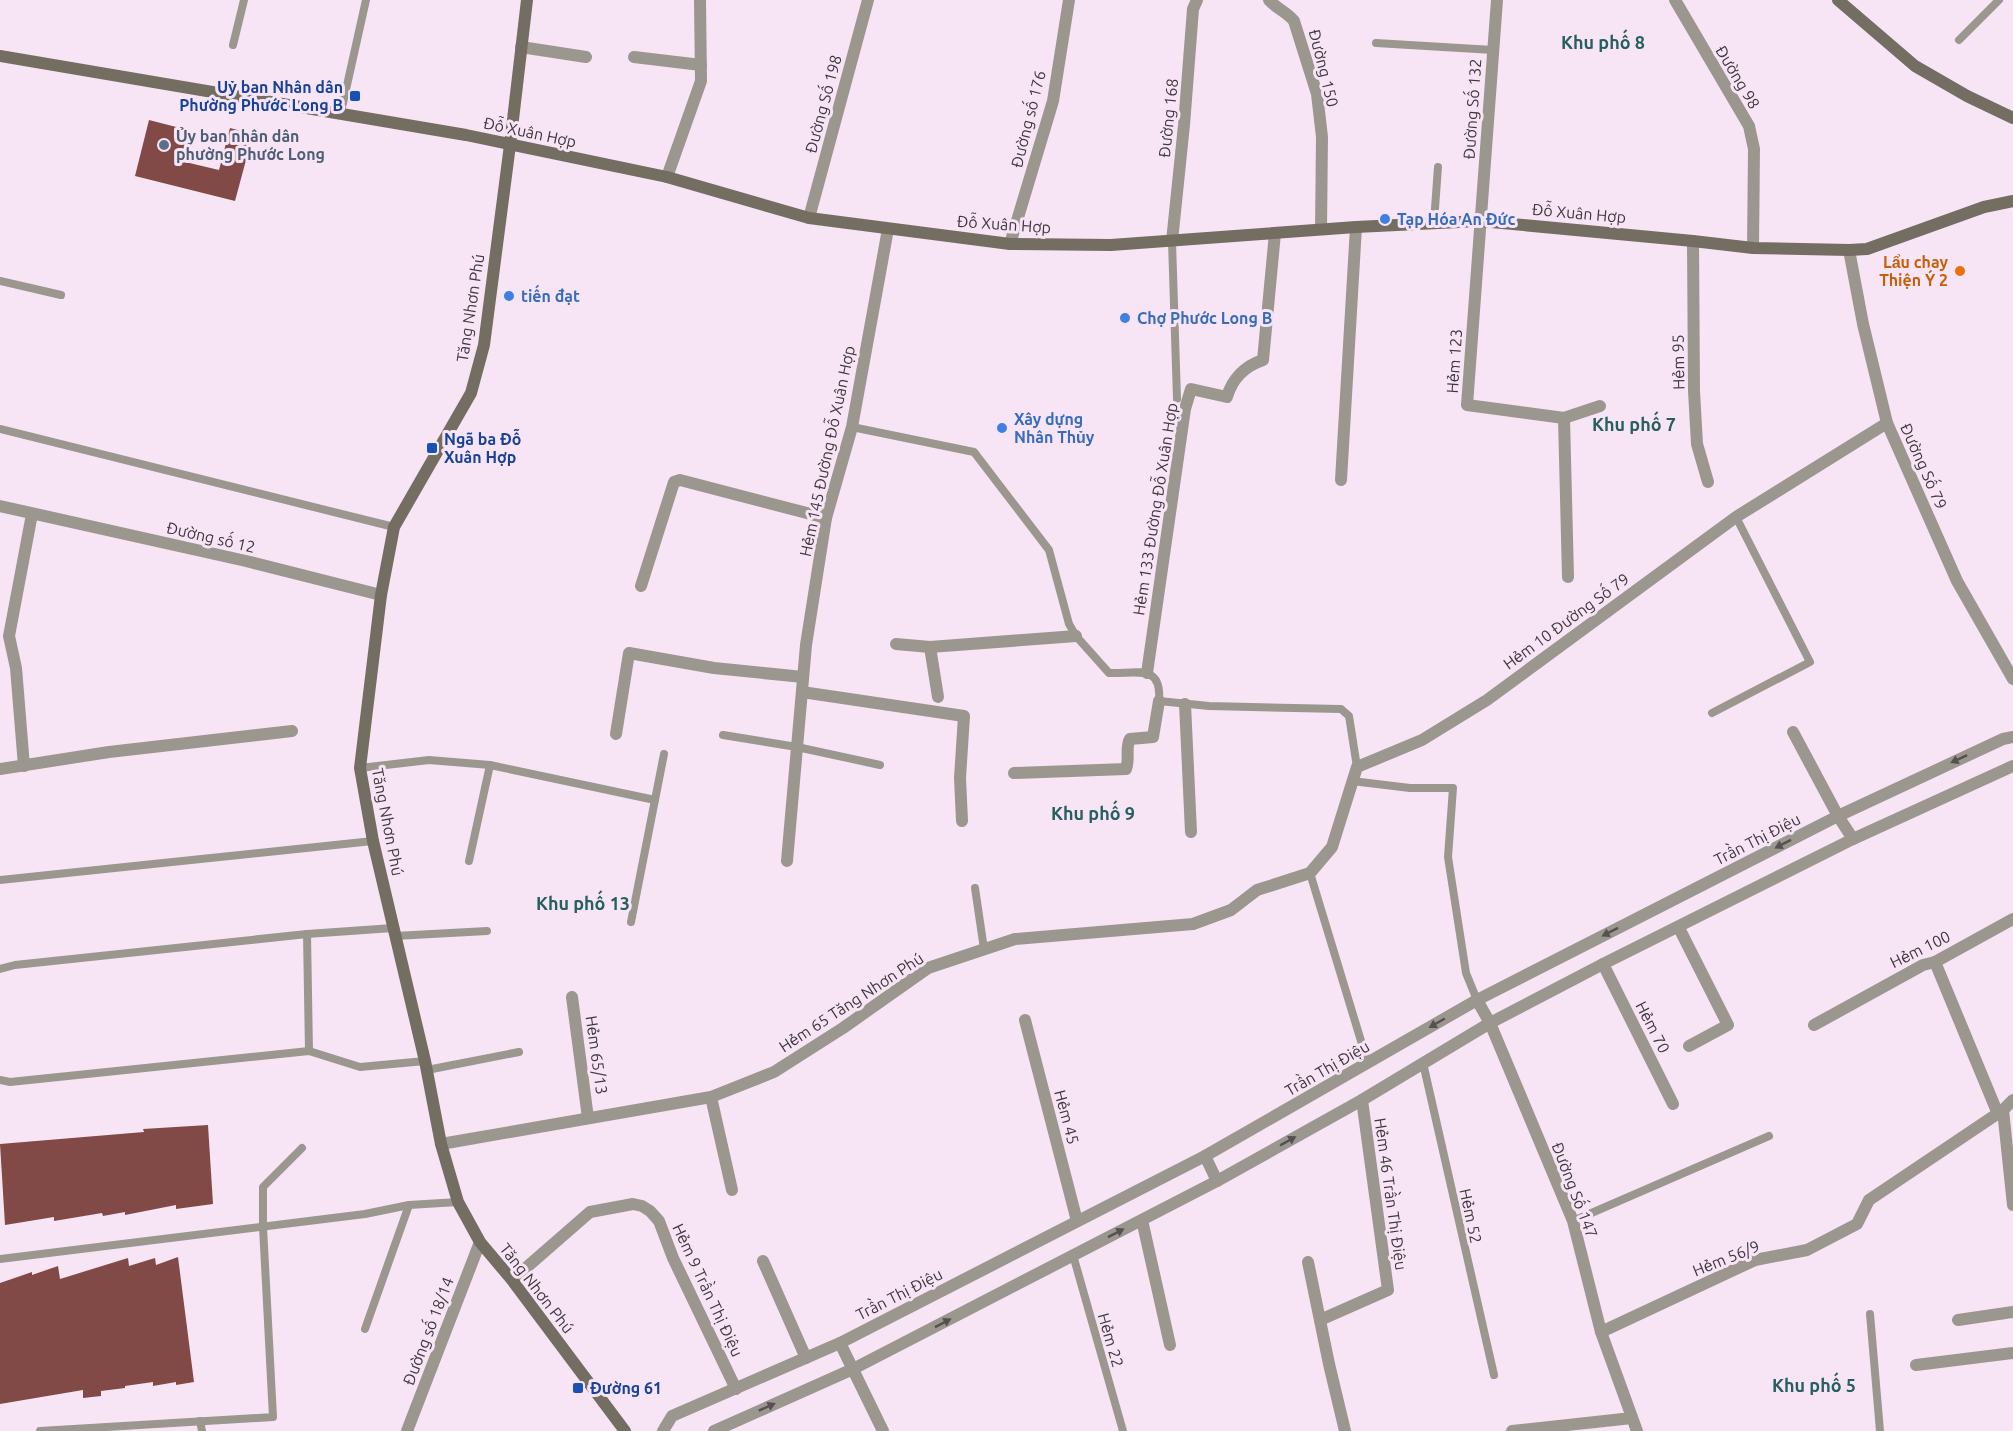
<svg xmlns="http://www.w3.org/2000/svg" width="2013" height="1431" viewBox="0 0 2013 1431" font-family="Ubuntu,sans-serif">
<rect width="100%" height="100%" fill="#f7e5f6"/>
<!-- building -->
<g fill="#814a46">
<path d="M149 120 188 130 181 161 219 170 230 128 253 134 235 201 135 176Z"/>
<path d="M208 1125 213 1204 176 1209V1205L125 1215V1212L103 1216 102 1213 54 1221V1217L5 1225 0 1144 144 1132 143 1129Z"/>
<path d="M178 1257 194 1382 176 1385V1382L153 1386V1382L125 1386V1388L101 1391V1396L83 1398V1390L0 1404V1283L32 1272V1275L58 1266 60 1279 128 1258 129 1266 155 1258 156 1265Z"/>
</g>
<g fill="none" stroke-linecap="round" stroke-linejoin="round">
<!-- lane -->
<g stroke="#9b978e" stroke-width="8">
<path d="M1959 40 1999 0"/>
<path d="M1376 43 1493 50"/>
<path d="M233 45 244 0"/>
<path d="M341 112 366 0"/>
<path d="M1434 222 1438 167"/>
<path d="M1172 241 1177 399"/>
<path d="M0 281 61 295"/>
<path d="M852 427 974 452 1049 550 1069 624 1076 636 1109 673C1136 674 1162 663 1159 701L1209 706 1341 709 1349 716 1357 767"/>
<path d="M0 429 394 527"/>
<path d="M1712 713 1810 662 1736 517"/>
<path d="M723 735 797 747 880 765"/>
<path d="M360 768 429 760 490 765 655 800"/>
<path d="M1352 781 1410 788H1453L1448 857 1466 973 1477 1000"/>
<path d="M469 861 490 765"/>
<path d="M1310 873 1368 1064"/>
<path d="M0 880 373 841"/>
<path d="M975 888 984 949"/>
<path d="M631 922 664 754"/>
<path d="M307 934 309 1051"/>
<path d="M395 936 487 931"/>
<path d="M0 969 15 965 307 934 393 928"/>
<path d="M1423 1063 1494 1375"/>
<path d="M427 1070 519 1052"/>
<path d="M0 1080 10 1082 309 1051 360 1067 425 1061"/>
<path d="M1573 1221 1769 1136"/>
<path d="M1073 1255 1123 1431"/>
<path d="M0 1259 365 1214 409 1205 458 1202"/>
<path d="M1870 1314 1880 1431"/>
<path d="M365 1329 409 1205"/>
<path d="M200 1421 202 1431"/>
<path d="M40 1431 273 1417 263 1227V1187L302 1148"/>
</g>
<!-- street -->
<g stroke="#9b978e" stroke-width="12">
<path d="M1269 0C1277 9 1287 12 1294 21L1317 94 1322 137 1321 229"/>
<path d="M1497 0 1467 405 1564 418 1600 406"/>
<path d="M1675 0 1749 126 1754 149 1753 248"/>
<path d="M521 47 586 57"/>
<path d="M634 57 701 65"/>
<path d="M667 177 701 81 700 0"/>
<path d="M809 218 868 0"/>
<path d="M1172 241 1184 125 1193 9 1197 0"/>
<path d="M1693 241 1694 391 1697 444 1708 482"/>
<path d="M1010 244 1053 101 1069 0"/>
<path d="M1849 250 1863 324 1887 423 1957 581 2013 679"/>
<path d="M1564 418 1568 577"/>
<path d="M1341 480 1356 227"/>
<path d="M0 506 246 561 381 595"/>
<path d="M641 586 674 482 680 480 826 518"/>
<path d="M896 644 930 647 1076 636"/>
<path d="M930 647 938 697"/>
<path d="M1147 673 1185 409 1191 389 1227 397C1232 379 1245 366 1263 360L1275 233"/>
<path d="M802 692 964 716 960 778 962 821"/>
<path d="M1185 704 1191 832"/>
<path d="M1793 732 1838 816 1853 839"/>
<path d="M616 734 629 653 714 668 803 677"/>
<path d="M24 766 16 668 9 636 32 514"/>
<path d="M0 769 109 752 292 731"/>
<path d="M1014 773 1126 769C1130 759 1125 747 1130 739L1153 737 1159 701"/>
<path d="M787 861 806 645 826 518 852 427 888 229"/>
<path d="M1679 928 1728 1025 1689 1046"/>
<path d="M1935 962 1998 1114"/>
<path d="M1603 964 1673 1104"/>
<path d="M572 997 588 1118"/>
<path d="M1477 1000 1490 1023 1573 1221 1601 1332 1637 1431"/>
<path d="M1025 1020 1077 1221"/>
<path d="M1814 1025 1923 965 1935 962 2013 919"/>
<path d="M711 1097 732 1190"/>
<path d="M2003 1110 2013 1205"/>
<path d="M441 1144 711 1097 774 1072 843 1028 928 968 1015 939 1193 924 1231 910 1257 890 1310 873 1332 847 1357 767 1422 740 1487 700 1736 517 1887 423"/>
<path d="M1205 1156 1217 1181"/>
<path d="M1142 1220 1170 1345"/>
<path d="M763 1261 806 1358"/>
<path d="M1308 1262 1329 1364 1345 1431"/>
<path d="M512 1280 590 1212 633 1204 642 1206 650 1211 659 1221 673 1258 736 1389"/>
<path d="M1320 1320 1388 1290 1362 1100"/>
<path d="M1958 1320 2013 1312"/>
<path d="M1601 1332 1755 1260 1807 1250 1857 1224 1869 1200 2003 1110 2013 1100"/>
<path d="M840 1343 883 1431"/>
<path d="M1916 1365 2013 1353"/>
<path d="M407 1431 480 1242"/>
<path d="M663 1431 672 1416 840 1343 1205 1156 1477 1000 1838 816 2003 739 2013 737"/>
<path d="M714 1431 853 1369 1217 1181 1362 1100 1490 1023 1603 964 1853 839 2013 766"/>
<path d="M1512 1431 1632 1418"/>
</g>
<!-- secondary -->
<g stroke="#746e62" stroke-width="12">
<path d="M527 0 510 145 484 345 471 393 394 527 381 595 360 768 373 841 425 1061 441 1144 458 1202 480 1242 512 1280 625 1431"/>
<path d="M1838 0 1915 66 1967 96 2013 118"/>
<path d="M0 56 466 135 667 177 809 218 1010 244 1111 245 1356 227 1480 221 1693 241 1753 248 1849 250 1867 249 1984 207 2013 201"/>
</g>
</g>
<!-- one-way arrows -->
<defs><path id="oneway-solid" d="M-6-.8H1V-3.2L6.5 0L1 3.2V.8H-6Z" transform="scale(1.5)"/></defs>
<g fill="#565052">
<use href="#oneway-solid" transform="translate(1959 759) rotate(155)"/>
<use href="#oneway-solid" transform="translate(1783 844) rotate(153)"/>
<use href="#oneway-solid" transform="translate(1610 932) rotate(153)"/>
<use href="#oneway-solid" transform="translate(1437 1023) rotate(150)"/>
<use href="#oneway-solid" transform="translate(1288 1141) rotate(-29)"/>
<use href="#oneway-solid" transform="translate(1116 1233) rotate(-27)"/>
<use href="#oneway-solid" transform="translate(943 1323) rotate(-27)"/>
<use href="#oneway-solid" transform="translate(767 1407) rotate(-24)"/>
</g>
<!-- markers -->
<g fill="#1a4fb4" stroke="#f7e5f6" stroke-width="2">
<rect x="349" y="90" width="12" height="12" rx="3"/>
<rect x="426" y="442" width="12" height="12" rx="3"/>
<rect x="572" y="1382" width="12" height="12" rx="3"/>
</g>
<circle fill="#5c6f8a" stroke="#f7e5f6" stroke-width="2" cx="164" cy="145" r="6"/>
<g fill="#3f7fe0" stroke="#f7e5f6" stroke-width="2">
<circle cx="1385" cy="219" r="6"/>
<circle cx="509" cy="296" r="6"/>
<circle cx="1125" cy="318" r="6"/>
<circle cx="1002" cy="428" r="6"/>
</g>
<circle fill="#e8710a" stroke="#f7e5f6" stroke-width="2" cx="1960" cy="271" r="6"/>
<g text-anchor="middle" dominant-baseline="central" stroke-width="6" stroke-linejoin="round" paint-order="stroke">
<!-- street labels -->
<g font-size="16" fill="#3f383e" stroke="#f7e5f6">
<text transform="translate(1324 68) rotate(76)">Đường 150</text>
<text transform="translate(1738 77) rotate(59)">Đường 98</text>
<text transform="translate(823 104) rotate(-75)">Đường Số 198</text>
<text transform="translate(1472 109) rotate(-86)">Đường Số 132</text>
<text transform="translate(1168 118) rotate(-84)">Đường 168</text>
<text transform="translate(1028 119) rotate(-76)">Đường số 176</text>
<text transform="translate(530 132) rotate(12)">Đỗ Xuân Hợp</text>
<text transform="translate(1579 213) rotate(5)">Đỗ Xuân Hợp</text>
<text transform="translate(1004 224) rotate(4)">Đỗ Xuân Hợp</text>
<text transform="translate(470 308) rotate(-81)">Tăng Nhơn Phú</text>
<text transform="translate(1454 361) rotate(-86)">Hẻm 123</text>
<text transform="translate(1678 362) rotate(-91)">Hẻm 95</text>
<text transform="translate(827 451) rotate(-78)">Hẻm 145 Đường Đỗ Xuân Hợp</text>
<text transform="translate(1924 466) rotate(66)">Đường Số 79</text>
<text transform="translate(1155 509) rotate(-81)">Hẻm 133 Đường Đỗ Xuân Hợp</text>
<text transform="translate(211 537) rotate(13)">Đường số 12</text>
<text transform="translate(1566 621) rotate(-36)">Hẻm 10 Đường Số 79</text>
<text transform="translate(388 822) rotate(79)">Tăng Nhơn Phú</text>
<text transform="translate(1757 839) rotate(-27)">Trần Thị Điệu</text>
<text transform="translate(1920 949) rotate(-26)">Hẻm 100</text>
<text transform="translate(851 1002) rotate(-33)">Hẻm 65 Tăng Nhơn Phú</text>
<text transform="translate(1653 1027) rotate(63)">Hẻm 70</text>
<text transform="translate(597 1055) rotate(82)">Hẻm 65/13</text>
<text transform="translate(1327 1068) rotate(-30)">Trần Thị Điệu</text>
<text transform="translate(1067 1117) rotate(75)">Hẻm 45</text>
<text transform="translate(1575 1190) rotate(69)">Đường Số 147</text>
<text transform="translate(1391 1194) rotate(82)">Hẻm 46 Trần Thị Điệu</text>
<text transform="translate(1471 1216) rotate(78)">Hẻm 52</text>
<text transform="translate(1726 1258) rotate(-22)">Hẻm 56/9</text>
<text transform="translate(537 1288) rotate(52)">Tăng Nhơn Phú</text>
<text transform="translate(708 1290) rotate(65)">Hẻm 9 Trần Thị Điệu</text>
<text transform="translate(899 1294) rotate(-27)">Trần Thị Điệu</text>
<text transform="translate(428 1331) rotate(-69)">Đường số 18/14</text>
<text transform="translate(1111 1340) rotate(74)">Hẻm 22</text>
</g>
<!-- transit labels -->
<g font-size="16" font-weight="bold" fill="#164399" stroke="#f7e5f6" text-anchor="start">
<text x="343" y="87" text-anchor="end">Uỷ ban Nhân dân<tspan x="343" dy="18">Phường Phước Long B</tspan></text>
<text x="444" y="439">Ngã ba Đỗ<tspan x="444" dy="18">Xuân Hợp</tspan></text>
<text x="590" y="1388">Đường 61</text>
</g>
<!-- service labels -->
<g font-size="16" font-weight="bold" fill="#4e5e75" stroke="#f7e5f6" text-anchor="start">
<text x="176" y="136">Ủy ban nhân dân<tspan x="176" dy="18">phường Phước Long</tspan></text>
</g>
<!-- shop labels -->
<g font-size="16" font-weight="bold" fill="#366cbe" stroke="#f7e5f6" text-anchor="start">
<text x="1397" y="219">Tạp Hóa An Đức</text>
<text x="521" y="296">tiến đạt</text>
<text x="1137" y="318">Chợ Phước Long B</text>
<text x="1014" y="419">Xây dựng<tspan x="1014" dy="18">Nhân Thủy</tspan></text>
</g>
<!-- food labels -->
<g font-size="16" font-weight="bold" fill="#c56008" stroke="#f7e5f6" text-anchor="end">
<text x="1948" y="262">Lẩu chay<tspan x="1948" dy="18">Thiện Ý 2</tspan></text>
</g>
<!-- neighbourhood labels -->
<g font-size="18" font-weight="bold" fill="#255f5e" stroke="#f7e5f6">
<text x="1603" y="42">Khu phố 8</text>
<text x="1634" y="424">Khu phố 7</text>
<text x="1093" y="813">Khu phố 9</text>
<text x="583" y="903">Khu phố 13</text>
<text x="1814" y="1385">Khu phố 5</text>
</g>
</g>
</svg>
